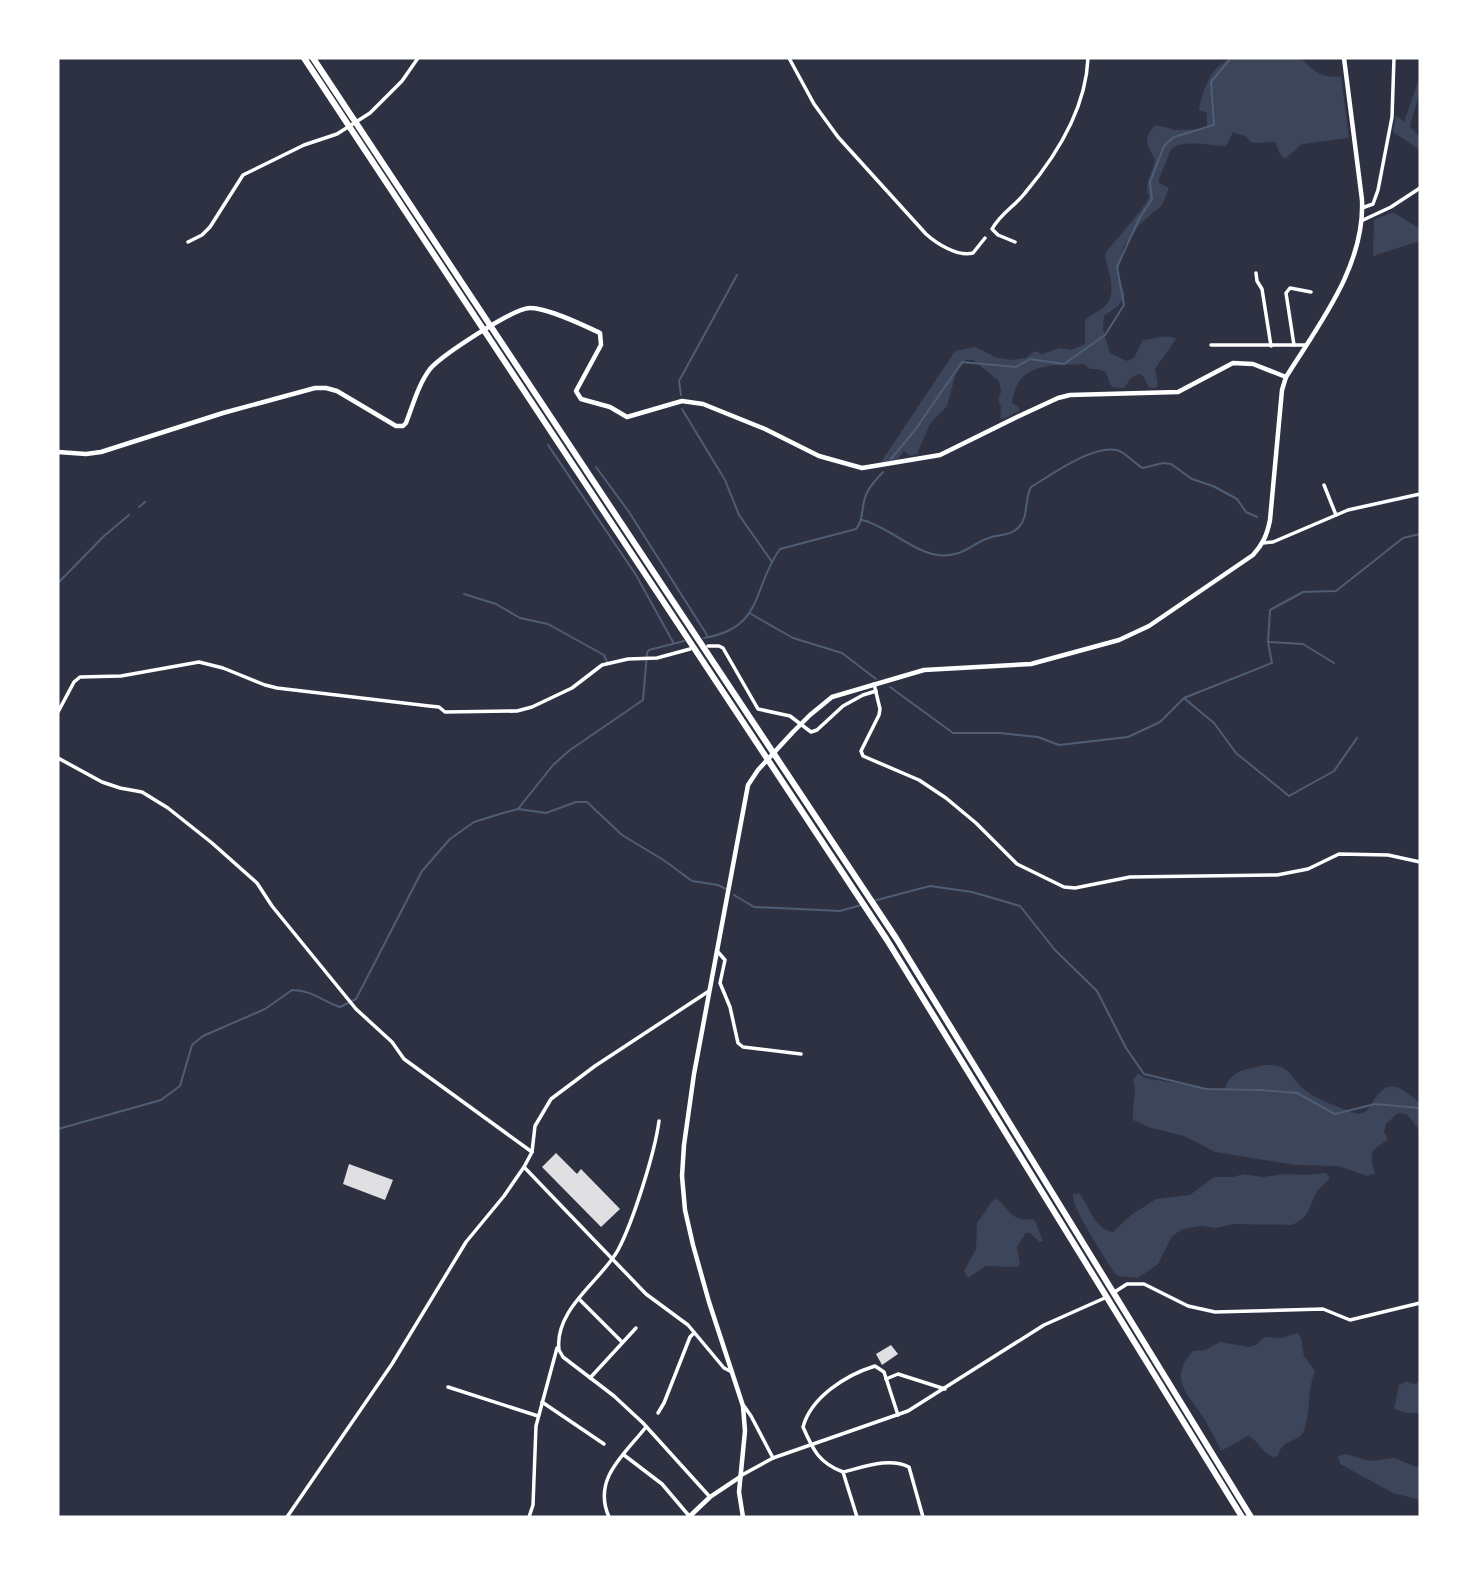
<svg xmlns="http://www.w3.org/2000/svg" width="1478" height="1575" viewBox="0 0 1478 1575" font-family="Roboto,sans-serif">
<rect width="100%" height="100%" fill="#2d3142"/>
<!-- green -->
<g fill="#3c4559">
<path d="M1228 58H1301C1313 71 1323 79 1341 76L1349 138 1302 144 1285 159 1280 154 1275 142 1252 143 1245 136 1233 132 1226 146C1208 146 1185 139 1171 149L1159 179V183L1169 188 1162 205 1140 224 1123 248 1117 276 1125 294 1124 298 1118 306 1104 316 1103 329 1110 353 1127 361 1134 358 1143 340C1154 340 1166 333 1176 339L1155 369 1158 385 1156 388H1149L1144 377 1139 374 1131 378 1124 388 1112 387 1110 384 1106 372 1098 369H1090L1084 364C1051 366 1017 361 1012 403L1019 407V411L1004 419 1000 418 1001 407 998 400 1001 392 999 381 973 360H966L956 373 947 406 930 424 917 454 910 456 904 451 896 461 881 462 955 351 975 347 995 357 1011 360 1026 358 1035 351 1042 354 1059 348 1071 350 1085 344V320C1090 315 1098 312 1104 307 1119 293 1107 271 1105 254 1112 244 1148 204 1149 197 1149 194 1146 190 1147 187 1147 178 1154 170 1155 160 1148 145 1141 138 1156 125L1176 130 1207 129V113L1199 110C1201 96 1206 81 1215 70 1219 65 1224 64 1228 58Z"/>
<path d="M1420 76V91L1410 126 1420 138V150L1393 132 1396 115 1404 122Z"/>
<path d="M1393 212 1420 229V241L1373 256 1374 220Z"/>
<path d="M1266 1065C1292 1064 1290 1079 1306 1091 1318 1100 1337 1106 1351 1112L1359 1114 1367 1111C1386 1080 1391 1079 1420 1103V1131L1407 1114 1398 1113 1386 1124 1384 1132 1388 1140C1370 1151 1369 1152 1375 1173L1367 1176 1338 1166 1296 1165 1215 1152 1184 1136 1148 1127 1133 1120C1131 1106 1138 1094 1133 1080L1138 1073 1145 1078 1220 1090 1226 1087C1231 1069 1250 1069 1266 1065Z"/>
<path d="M1326 1173 1330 1178C1326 1182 1320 1187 1317 1192 1308 1207 1311 1216 1292 1225L1234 1224 1216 1228 1201 1226 1183 1229 1172 1236 1158 1264 1138 1278 1119 1276 1114 1273C1105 1257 1071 1208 1073 1194L1079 1193C1090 1206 1093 1228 1113 1232L1131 1215 1156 1199 1190 1195 1214 1177H1233L1244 1174 1262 1177 1286 1174 1303 1175Z"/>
<path d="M997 1199C1010 1209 1012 1223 1032 1219L1035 1221 1043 1241 1039 1242 1030 1233H1026L1017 1247 1020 1264 1017 1267 986 1266 968 1278 964 1271 976 1249 977 1223 993 1200Z"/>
<path d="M1298 1333 1301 1338 1304 1356 1315 1371C1307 1390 1311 1411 1304 1431 1299 1443 1282 1438 1278 1456L1273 1457C1261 1452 1258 1440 1248 1436L1221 1451C1216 1441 1211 1430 1205 1420 1189 1395 1167 1379 1193 1351L1205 1350 1220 1342 1249 1347 1256 1345 1264 1337 1281 1338Z"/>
<path d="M1406 1381 1414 1384 1420 1382V1413H1406L1394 1409 1399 1385Z"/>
<path d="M1346 1454 1370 1461 1394 1458 1416 1467 1420 1466V1500L1393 1493 1340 1464 1338 1456Z"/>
</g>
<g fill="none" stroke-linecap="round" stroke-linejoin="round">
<!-- stream -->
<g stroke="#4f5d75" stroke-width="2">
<path d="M681 395 679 381 737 275"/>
<path d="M682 409 725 480 739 515 772 562"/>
<path d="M548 445 636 575 673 642"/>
<path d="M891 459 915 430 962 362 1016 367 1030 359 1064 364 1105 335 1124 305 1117 267 1139 219 1152 199 1150 182 1164 146 1174 137 1214 125 1211 82 1231 58"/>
<path d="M596 467 629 512 707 635"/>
<path d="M139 507 145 502"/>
<path d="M862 520C893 527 921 563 955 554 967 552 977 541 989 538 999 534 1011 536 1019 527 1029 516 1024 500 1031 487 1052 474 1091 446 1116 450 1125 451 1134 464 1143 468L1163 463 1171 464 1192 479 1213 486 1237 499 1246 512 1257 517"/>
<path d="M58 583 104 536 129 515"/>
<path d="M464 594 496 604 520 618 548 624 604 655 607 662"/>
<path d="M751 614 793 638 842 653 876 679"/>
<path d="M704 638C765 628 752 587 780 549L856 529C864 520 861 507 866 495 869 486 877 479 883 472"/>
<path d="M1269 642 1303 644 1334 663"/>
<path d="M890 687 953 733H1000L1038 737 1059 745 1128 737 1160 722 1184 698 1272 663 1268 642 1270 610 1303 592 1336 591 1403 538 1420 534"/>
<path d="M1185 699 1214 723 1236 753 1289 796 1334 771 1357 738"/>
<path d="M518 809 553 765 570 750 643 700 647 653 649 650 684 641"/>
<path d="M734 895 754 907 840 911 861 905"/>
<path d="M873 901 930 886 972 892 1020 906 1055 950 1097 991 1126 1048 1144 1074 1206 1089 1261 1090 1297 1093 1335 1114 1375 1104 1420 1108"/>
<path d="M58 1129 161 1100 180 1086 192 1045 203 1036 265 1009 292 990C312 990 322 1001 340 1007L356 999 422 871 450 839 474 822 503 813 518 809 546 813 576 802H587L622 835 665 861 692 881 718 885 726 889"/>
</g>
</g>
<!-- building -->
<g fill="#e0e0e3">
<path d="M556 1153 577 1174 581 1169 620 1209 601 1227 542 1167Z"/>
<path d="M349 1164 393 1180 385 1200 343 1184Z"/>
<path d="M891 1345 898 1354 882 1365 876 1354Z"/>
</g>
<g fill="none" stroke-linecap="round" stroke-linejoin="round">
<!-- minor -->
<g stroke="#fff" stroke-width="3.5">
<path d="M789 58 814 104 838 137 926 234C937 244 958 257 973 253L985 238"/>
<path d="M1362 208 1373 204 1378 190 1392 117 1394 58"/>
<path d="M1361 221 1391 207 1420 188"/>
<path d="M188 242 202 235 210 227 243 175 304 145 337 134 370 113 402 81 418 58"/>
<path d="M1015 242 998 235 992 229C1000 214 1015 206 1025 193 1057 155 1086 108 1088 58"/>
<path d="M1256 273 1257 281 1262 289 1271 346"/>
<path d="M1211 345H1306"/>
<path d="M1294 345 1286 293 1290 288 1311 292"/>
<path d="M1324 485 1336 515"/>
<path d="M1263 543 1273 542 1348 510 1420 494"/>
<path d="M708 646H719L723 648 758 709 790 716 811 732 817 730 843 706 863 695 876 691"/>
<path d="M874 684 880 709 879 715 861 751 863 756 919 780 946 798 976 823 1017 864 1064 887 1075 888 1130 877 1277 875 1308 869 1339 854 1388 855 1420 862"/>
<path d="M58 712 74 682 80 677 121 676 199 662 223 668 265 685 277 688 429 706 439 707 445 712 517 711 532 707 572 688 602 665 628 659 657 658 690 649"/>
<path d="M58 758 102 782 120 788 142 792 168 808 212 843 257 883 272 906 356 1009 392 1042 404 1059 532 1152"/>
<path d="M718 952 725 960 720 983 730 1007 738 1043 743 1047 801 1054"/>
<path d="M659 1121C655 1152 633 1222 618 1250 601 1281 554 1309 559 1350L563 1357 614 1396 643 1423 710 1497"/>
<path d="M524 1167 646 1294 688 1325 724 1368 730 1371"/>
<path d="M1113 1293 1127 1284H1144L1188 1306 1215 1312 1323 1309 1350 1320 1420 1303"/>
<path d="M579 1299 622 1342"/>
<path d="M590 1378 636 1328"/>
<path d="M886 1379 898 1374 945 1389"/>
<path d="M448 1387 538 1416"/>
<path d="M542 1402 604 1444"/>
<path d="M744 1406 751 1416 773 1458"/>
<path d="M658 1413 664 1403 690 1337 694 1333"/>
<path d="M624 1455 662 1484 690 1517"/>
<path d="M843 1472C819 1463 813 1450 803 1427 811 1397 846 1375 875 1366L884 1372 898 1415"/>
<path d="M742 1475 773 1458 908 1411 1044 1325 1107 1297"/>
<path d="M287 1517 392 1364 466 1242 504 1196 524 1167 532 1152 535 1126 551 1099 595 1066 709 991"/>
<path d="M529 1517 533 1505 536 1426 557 1348"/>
<path d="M609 1517C592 1479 624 1455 646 1427"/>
<path d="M857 1517 843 1472C864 1467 889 1457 909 1467L923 1517"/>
</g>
<!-- tertiary -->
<g stroke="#fff" stroke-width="4.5">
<path d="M58 452 86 454 101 452 223 413 315 388H326L337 391 396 426H403L406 423C413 405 418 385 430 369 441 356 513 308 530 308 548 308 583 325 600 333L601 345 576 391 581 399 610 407 627 417 682 401 703 404 765 429 819 456 862 468 940 455 1017 417 1058 398 1070 395 1178 392 1233 363 1253 364 1286 377"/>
<path d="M689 1517 710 1497 740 1477"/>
</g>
<!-- secondary -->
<path stroke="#fff" stroke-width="4.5" d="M743 1517 739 1492 745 1431 743 1406 709 1302 693 1245 685 1210 682 1176 684 1145 694 1074 748 785 758 770 793 732 810 715 832 697 924 670 1031 664 1119 640 1149 626 1253 555C1263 544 1267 535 1270 520L1282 390 1286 377C1319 324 1365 266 1362 200L1344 58"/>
<!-- motorway -->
<g stroke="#fff" stroke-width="6">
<path d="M304 58 887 940 1242 1517"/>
<path d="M313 58 896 938 1251 1517"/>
</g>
</g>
<!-- border -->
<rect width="1478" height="1575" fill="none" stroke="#ffffff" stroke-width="119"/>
</svg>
